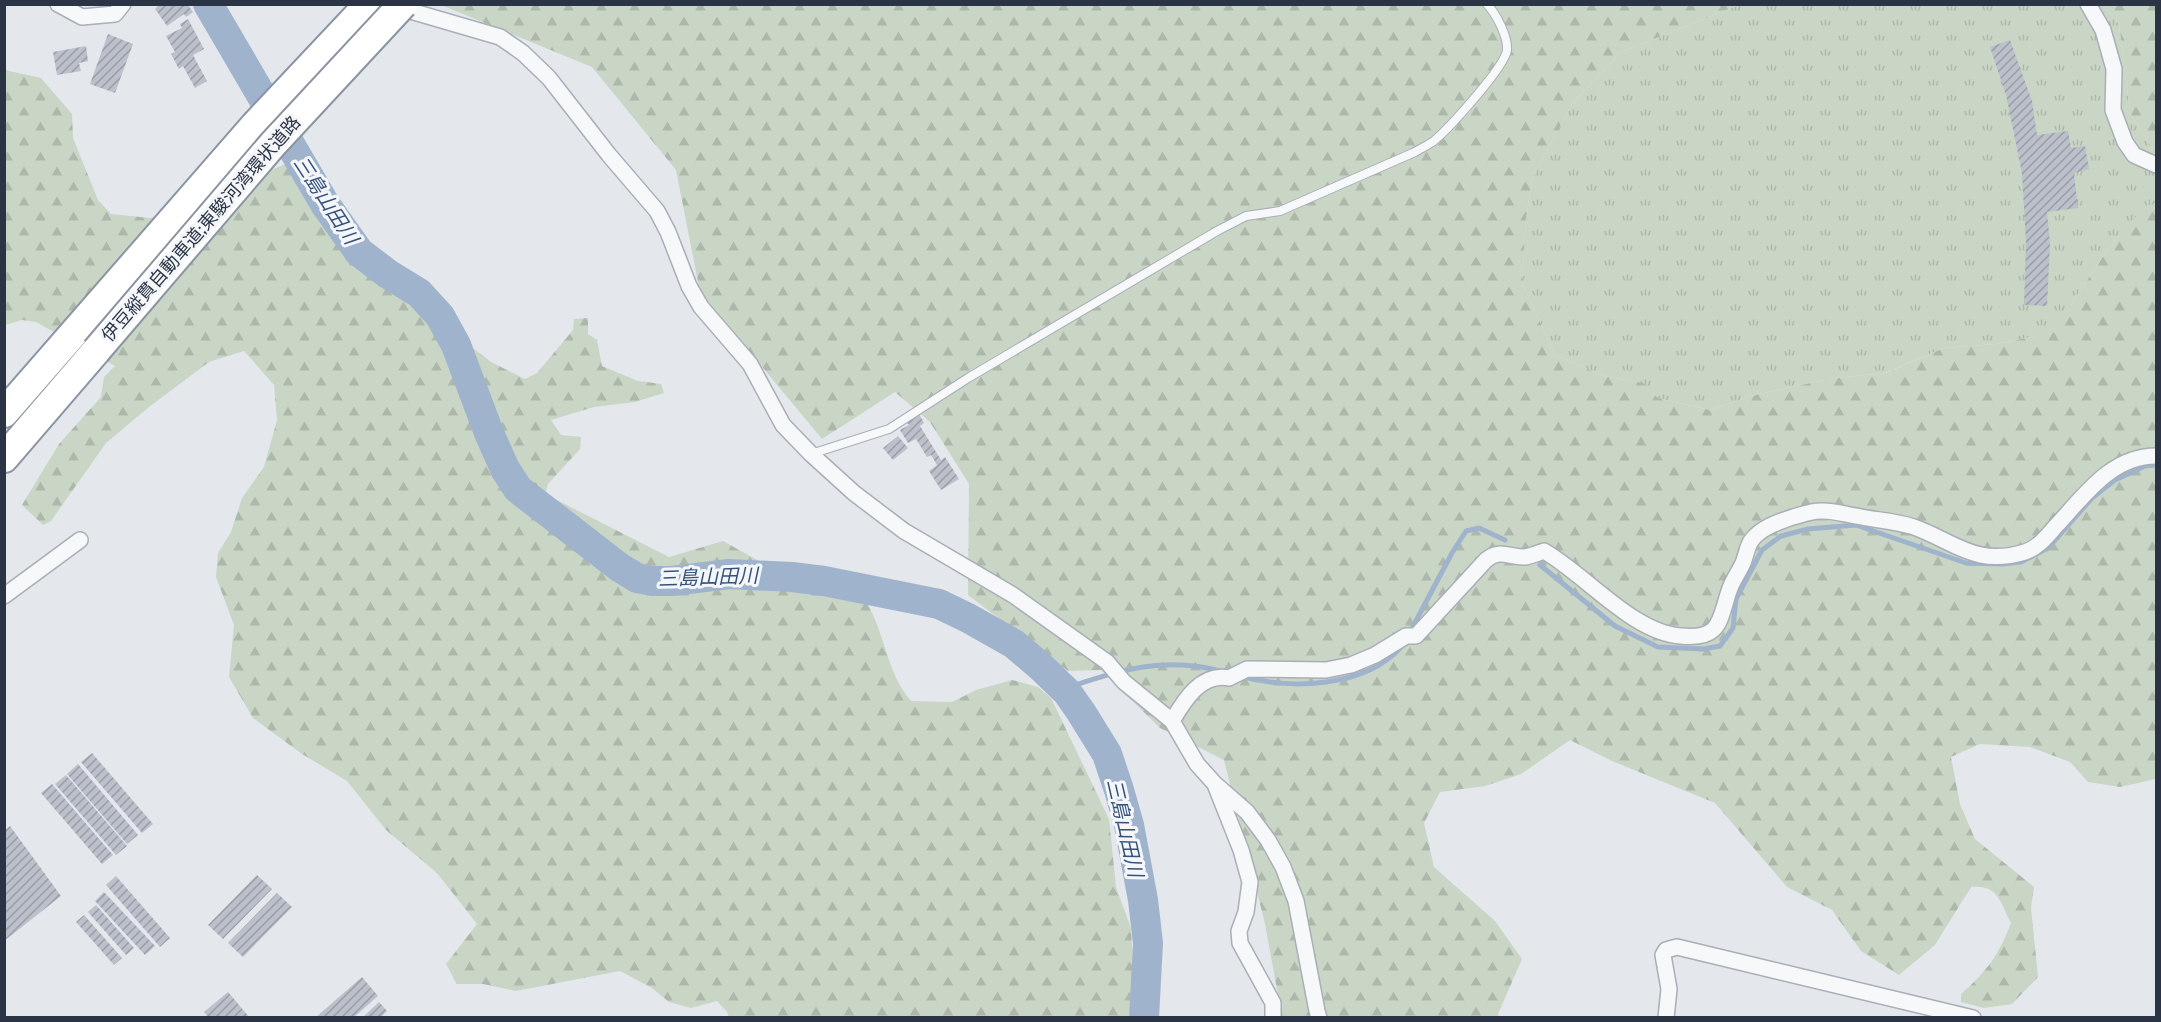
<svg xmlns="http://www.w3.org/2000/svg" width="2161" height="1022" viewBox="0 0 2161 1022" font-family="Cabin,'Noto Sans JP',sans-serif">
<defs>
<pattern id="grass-tufts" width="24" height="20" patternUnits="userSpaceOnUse" patternTransform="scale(1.5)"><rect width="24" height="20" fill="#c9d6c5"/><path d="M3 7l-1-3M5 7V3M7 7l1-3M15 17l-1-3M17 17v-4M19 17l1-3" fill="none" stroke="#adb8ab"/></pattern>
<pattern id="forest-firs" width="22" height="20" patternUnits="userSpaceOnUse" patternTransform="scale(1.5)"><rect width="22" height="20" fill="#c9d6c5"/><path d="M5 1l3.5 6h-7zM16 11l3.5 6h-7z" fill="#adb8ab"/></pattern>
<pattern id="building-hatch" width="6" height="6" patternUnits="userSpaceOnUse" patternTransform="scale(1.5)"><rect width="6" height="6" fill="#bbc0ca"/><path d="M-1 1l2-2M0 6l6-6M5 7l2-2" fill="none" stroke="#989da6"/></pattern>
</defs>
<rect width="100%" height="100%" fill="#e4e7ec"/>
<!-- grass -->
<path fill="url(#grass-tufts)" d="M1739 5H2103L2119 24 2130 113 2151 146 2156 149V204L2145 207 2105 253 2076 297 2057 332 1996 344 1944 348 1885 373 1834 378 1759 394 1710 410 1658 398 1642 383 1604 376 1555 355 1522 283 1526 219 1532 179 1572 104 1621 52Z"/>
<!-- forest -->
<g fill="url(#forest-firs)">
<path d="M441 5H1739L1621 52 1572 104 1532 179 1526 219 1522 283 1555 355 1604 376 1643 383 1658 398 1710 410 1759 394 1834 378 1886 373 1944 348 1996 344 2056 332 2076 297 2105 253 2145 206 2156 204V779L2120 787 2088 782 2070 762 2030 747 1980 744 1951 757 1960 804 1975 839 2034 887 2031 908 2038 977 2012 1004 1984 1008 1961 1002V994C1987 971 1999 955 2011 923 2000 902 1998 884 1971 887L1935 945 1899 975 1861 951 1832 910 1787 887 1715 803 1612 761 1570 740 1521 774 1485 786 1440 792 1424 823 1434 867 1495 921 1522 959 1498 1014 1499 1017H1282L1265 924 1224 760 1160 728 1101 670 1068 671 968 595 969 484 930 422 895 392 822 439 700 292 676 170 592 67Z"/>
<path d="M2103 5H2156V149L2151 146 2130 113 2119 24Z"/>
<path d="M5 70 41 78 72 114 73 138 98 200 111 214 150 218 242 199 268 171 286 164 296 178 305 196 335 222 403 294 491 362 525 379 537 373 573 330 574 319 588 318V334L597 340 602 366 638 381 661 384 664 393 635 402 594 407 551 420 561 435 581 437 580 449 548 484 545 494 669 557 723 541 804 586 863 597C885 629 886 673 911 701L952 702 976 690 1012 680 1038 687 1051 698 1109 819 1116 887 1131 928 1134 985 1129 1017H729L727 1012 717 1001 691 1008 669 1002 652 988 620 971 516 991 483 984H457L446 964 477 924 437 873 386 830 347 781 302 754 253 718 229 677 234 625 216 577 218 553 231 532 242 498 264 467 277 420 274 385 244 351 209 362 149 407 106 443 51 521 43 525 22 505 59 444 101 397 104 377 115 366 36 322 22 320 5 325Z"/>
</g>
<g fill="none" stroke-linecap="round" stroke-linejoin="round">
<!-- stream -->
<g stroke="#9fb4cc" stroke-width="5">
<path d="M1540 565 1615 626 1658 647 1703 649 1720 646 1733 628 1736 599 1762 550 1781 536 1808 529 1856 525 1966 563 2002 564 2021 562 2048 548 2092 498 2115 480 2145 466 2156 465"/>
<path d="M1410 632 1452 553 1466 531 1479 528 1505 540"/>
<path d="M1240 676C1291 690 1365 688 1402 646"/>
<path d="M1063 689C1121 670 1164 655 1225 672"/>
</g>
<!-- river -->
<path stroke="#9fb4cc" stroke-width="30" d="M208 4 325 204 359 252 388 274 419 293 440 316 456 345 489 433 505 469 518 489 619 567 637 578 653 581H672L729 574 792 577 824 581 939 604 968 618 1014 644 1040 666 1067 692 1081 712 1107 754 1119 790 1129 825 1143 900 1148 943 1144 1018"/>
</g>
<!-- building -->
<g fill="url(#building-hatch)">
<path d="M160 4H187L193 12 186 17 184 14 167 26 155 9Z"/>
<path d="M188 19 204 49 193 55 207 81 195 88 183 66 179 69 171 54 175 52 166 36 182 28 180 24Z"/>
<path d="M108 34 133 44 115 93 90 84Z"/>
<path d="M2010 40 2032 101 2037 135 2068 131 2071 148 2085 146 2089 169 2074 173 2078 208 2047 212 2050 244 2047 306 2024 305 2026 243 2022 173 2006 95 1990 47Z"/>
<path d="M86 46 88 61 79 63 81 71 57 75 53 52Z"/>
<path d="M919 414 924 423 920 426 941 460 945 457 959 479 941 490 929 471 937 465 931 455 927 457 916 439 908 443 900 430 909 425 906 421Z"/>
<path d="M898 436 908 448 893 460 883 448Z"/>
<path d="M92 753 153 824 142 833 81 762Z"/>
<path d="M78 764 138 835 127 844 67 774Z"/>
<path d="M66 775 127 846 116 855 55 784Z"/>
<path d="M52 784 113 855 102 864 41 793Z"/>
<path d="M10 826 61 896 4 941V831Z"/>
<path d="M257 875 272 889 223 939 208 925Z"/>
<path d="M116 876 170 938 160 947 106 885Z"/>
<path d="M104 892 155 946 145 955 95 901Z"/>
<path d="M277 893 292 907 243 957 228 943Z"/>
<path d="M96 905 134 948 126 955 88 912Z"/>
<path d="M84 915 122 958 114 965 76 922Z"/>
<path d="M362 977 378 996 353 1018H315Z"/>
<path d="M228 992 250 1018H209L204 1012Z"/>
<path d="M379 1002 387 1011 380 1018H362Z"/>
</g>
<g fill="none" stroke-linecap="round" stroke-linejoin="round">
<!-- service casing -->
<g stroke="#a9aeb7" stroke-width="10">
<path id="service" d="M811 454 889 429 968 378 1217 231 1246 216 1280 211 1415 152C1421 148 1429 145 1435 140 1449 128 1505 67 1507 50 1508 36 1496 14 1487 4"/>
</g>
<!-- minor casing -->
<g stroke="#a9aeb7" stroke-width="18">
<g id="minor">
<path d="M58 4 82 17 115 14 123 4"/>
<path d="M2088 4 2103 30 2114 69 2113 110 2125 142 2134 155 2156 165"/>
<path d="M397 7 500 37 523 53 549 78 609 155 657 211 668 232 689 286 701 307 750 364 783 425 811 454 854 493 904 531 1013 595 1107 662 1124 682 1172 721 1197 764 1215 784 1247 812 1268 840 1283 867 1296 901 1317 1011 1319 1018"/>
<path d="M4 596 80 540"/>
<path d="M1172 721C1184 701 1201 672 1229 678L1247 669 1326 670 1351 665 1375 655 1406 636H1416L1486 560C1500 548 1510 558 1525 557 1531 556 1538 553 1544 551 1586 575 1633 633 1681 636 1721 640 1719 621 1729 591 1732 581 1739 572 1743 563 1746 556 1747 547 1751 541 1760 528 1778 522 1793 517 1801 515 1811 511 1820 511 1831 510 1844 514 1856 516 1874 520 1896 521 1914 527 1955 542 1976 567 2025 552 2038 548 2047 536 2056 526 2084 496 2111 456 2156 456"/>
<path d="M1216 787 1241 850 1250 882 1246 912 1239 931 1240 943 1273 1003V1018"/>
<path d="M1666 1018 1669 989 1663 955 1666 950 1677 947 1973 1018"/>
</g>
</g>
<!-- motorway casing -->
<g stroke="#8b94a3" stroke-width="32">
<g id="motorway">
<path d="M4 413 256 124 369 4"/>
<path d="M4 458 96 351"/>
</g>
</g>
<!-- service -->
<use href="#service" stroke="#f7f8fa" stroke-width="8"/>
<!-- minor -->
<use href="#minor" stroke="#f7f8fa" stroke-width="15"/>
<!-- motorway -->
<use href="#motorway" stroke="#fff" stroke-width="28"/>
<!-- motorway-bridge casing -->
<g stroke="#8b94a3" stroke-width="32" stroke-linecap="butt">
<path id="motorway-bridge" d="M96 351 273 144 403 4"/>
</g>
<!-- motorway-bridge -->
<use href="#motorway-bridge" stroke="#fff" stroke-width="28"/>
</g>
<g text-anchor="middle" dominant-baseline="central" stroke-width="6" stroke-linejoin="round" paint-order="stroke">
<!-- street labels -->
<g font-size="18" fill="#2b3445" stroke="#f4f6f9">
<text transform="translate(201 229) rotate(-49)">伊豆縦貫自動車道;東駿河湾環状道路</text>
</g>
<!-- water labels -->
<g font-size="20" font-style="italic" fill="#34527a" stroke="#f4f6f9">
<text transform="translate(326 200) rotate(57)">三島山田川</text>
<text transform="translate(708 577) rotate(-2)">三島山田川</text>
<text transform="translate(1125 828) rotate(77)">三島山田川</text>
</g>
</g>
<!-- border -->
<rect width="2161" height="1022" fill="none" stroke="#2b3445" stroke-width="12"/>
</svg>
